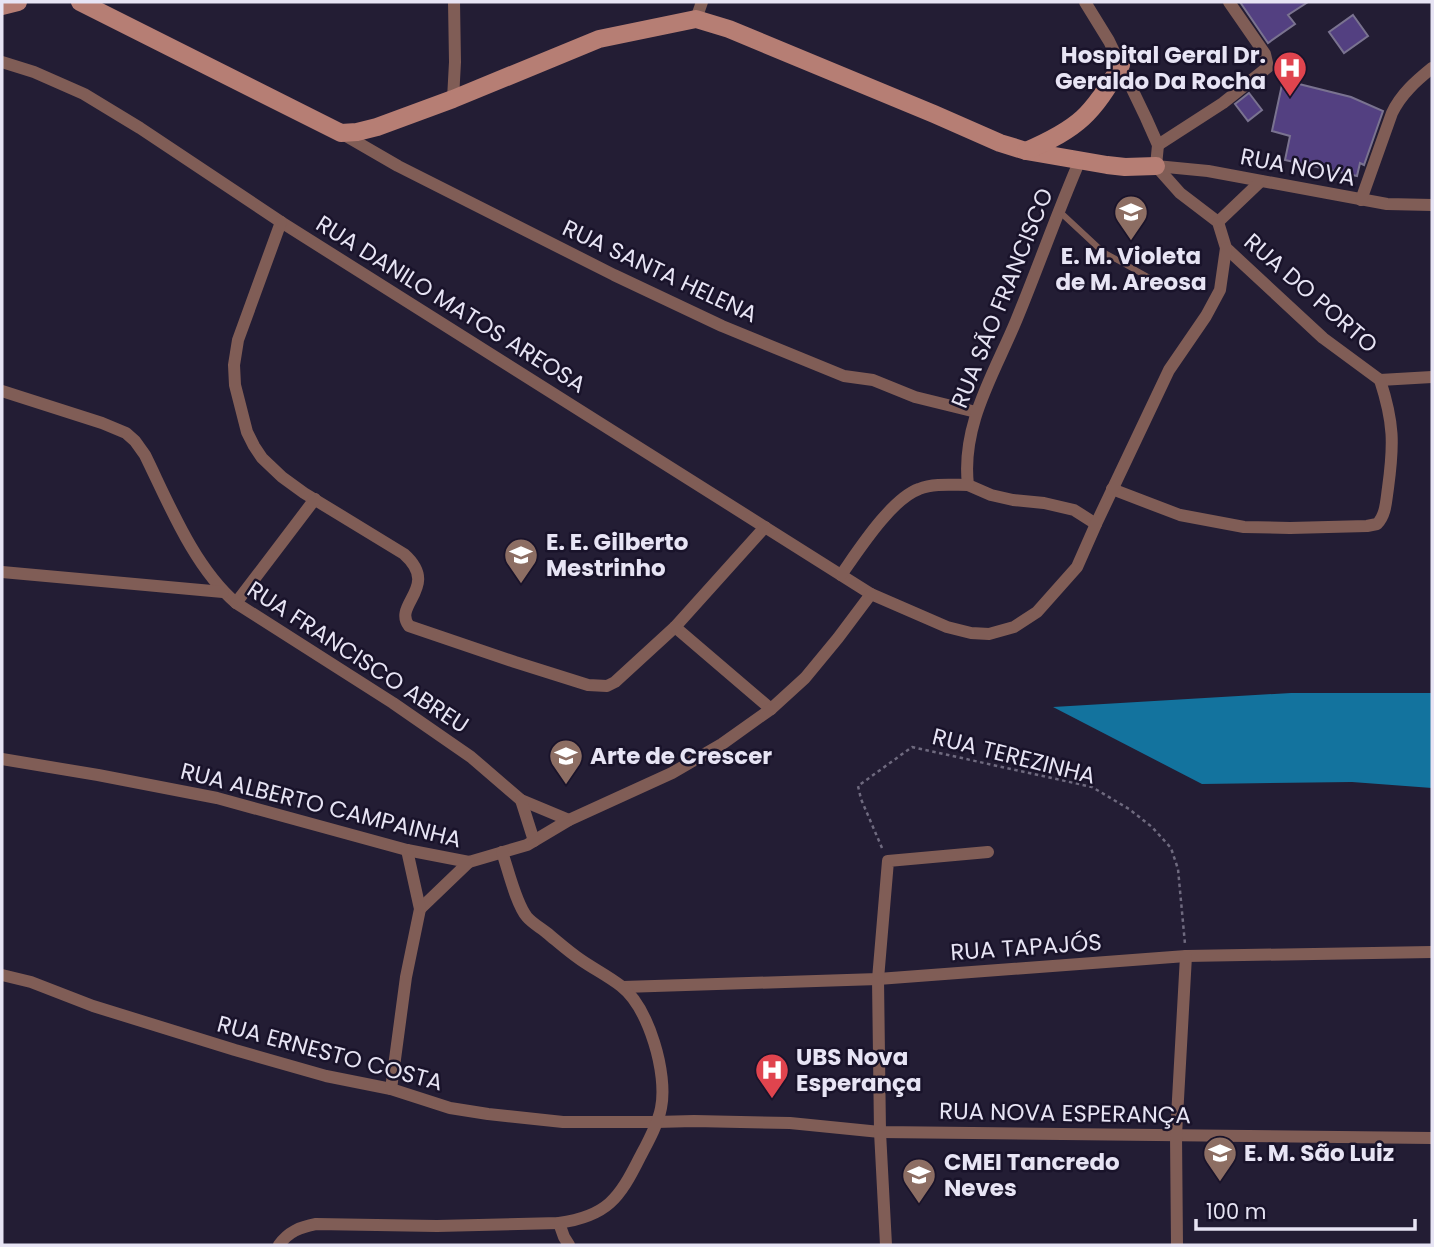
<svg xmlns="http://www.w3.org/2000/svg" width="1434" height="1247" viewBox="0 0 1434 1247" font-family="Poppins,sans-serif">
<rect width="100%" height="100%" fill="#231d34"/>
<!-- water -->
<path fill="#13739e" d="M1291 693H1432V788L1352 782 1202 784 1053 707Z"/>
<!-- building -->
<g fill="#534081" stroke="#7a7390" stroke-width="2">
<path d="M1240 2H1308L1288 15 1295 24 1268 43Z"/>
<path d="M1353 15 1368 36 1344 53 1329 32Z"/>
<path d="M1283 80 1351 97 1383 111 1364 165 1360 163 1357 176 1285 160 1290 136 1272 131Z"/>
<path d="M1249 93 1262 110 1248 121 1235 104Z"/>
</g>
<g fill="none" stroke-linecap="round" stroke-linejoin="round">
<!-- path -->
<path stroke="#6f6a7f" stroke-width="2.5" stroke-dasharray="3.5 3.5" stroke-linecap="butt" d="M882 848 861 799 858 786 912 747 1092 787 1129 809 1152 827 1171 848 1178 869 1185 944"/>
<!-- lane -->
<path stroke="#805d56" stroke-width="6" d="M1060 212 1103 252 1148 277"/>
<!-- street -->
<g stroke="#805d56" stroke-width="12">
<path d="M1085 2 1109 41 1146 118 1158 145 1156 166"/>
<path d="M696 19 702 2"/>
<path d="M2 62 34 72 84 94 140 128 281 222 871 594"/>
<path d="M453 99 455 62 454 2"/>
<path d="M341 133 398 166 614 275 722 326 844 376 873 380 915 397 976 412"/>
<path d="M1158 145 1223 103 1268 67 1265 54 1229 2"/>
<path d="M1080 160C1057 213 1038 268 1016 321 994 374 961 425 968 485L991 495 1013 500 1044 503 1074 510 1096 524"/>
<path d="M1156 166 1180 193 1218 222 1226 248 1323 338 1380 380 1432 377"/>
<path d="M1156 166 1208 171 1387 204 1432 205"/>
<path d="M1361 200 1392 113C1401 94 1416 81 1432 68"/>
<path d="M281 222 238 340 234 365 235 385 247 432 254 446 262 458 282 477 304 493 404 554C441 587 392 604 409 626L515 662 588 685 607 686 615 682 675 627 765 527"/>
<path d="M1218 222 1261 181"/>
<path d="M2 391 102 423 126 433 135 441 145 455C169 504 194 567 236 603L393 703 471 757 521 800 569 820"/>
<path d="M1112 489 1180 515 1244 527 1290 528 1367 526 1377 524C1386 515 1386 501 1388 488 1394 444 1394 423 1380 380"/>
<path d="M2 572 223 592"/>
<path d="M841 575C858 551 891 499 919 489 934 483 952 485 968 485"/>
<path d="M236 603 315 499"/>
<path d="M675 627 771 709"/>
<path d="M2 759 98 775 217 798 407 850 469 862 527 845 569 820 672 773 722 744 771 709 805 678 838 638 871 594 947 627 971 633 989 634 1014 627 1037 612 1077 567 1096 524 1169 370 1206 316 1220 290 1226 248"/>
<path d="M521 800 534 841"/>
<path d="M420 909 469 862"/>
<path d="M2 975 31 982 93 1006 235 1050 326 1076 391 1089 450 1108 488 1114 563 1122H656L694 1121 790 1123 880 1132 1432 1138"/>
<path d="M623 987 878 979 1186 956 1432 952"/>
<path d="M391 1089 406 977 420 909 407 850"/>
<path d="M559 1223 564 1237 569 1245"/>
<path d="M279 1245C288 1232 300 1227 316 1224L437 1226 559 1223C607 1216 619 1199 640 1157 648 1142 658 1124 661 1108 668 1074 649 1008 621 986 608 976 594 969 581 960 569 952 558 942 547 933 541 928 532 923 527 917 516 904 508 869 502 852"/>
<path d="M886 1245 880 1132 878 979 888 861 988 852"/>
<path d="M1177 1245 1176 1135 1186 956"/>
</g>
<!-- secondary -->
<g stroke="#b67e74" stroke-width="18">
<path d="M80 2 341 133 357 132 377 127 453 99 599 39 696 19 729 29 934 114 1000 143 1026 151 1107 165 1125 167 1156 166"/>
<path d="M2 6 18 2"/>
<path d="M1026 151C1079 128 1092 115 1121 65"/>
</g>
</g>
<!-- icons -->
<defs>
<g id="hospital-pin" transform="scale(1.75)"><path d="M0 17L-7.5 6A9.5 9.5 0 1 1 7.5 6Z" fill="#e0444e" stroke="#19132a"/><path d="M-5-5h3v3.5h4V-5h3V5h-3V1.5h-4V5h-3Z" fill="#fff"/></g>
<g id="school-pin" transform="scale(1.75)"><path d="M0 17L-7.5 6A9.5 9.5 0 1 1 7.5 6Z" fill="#8d6e63" stroke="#19132a"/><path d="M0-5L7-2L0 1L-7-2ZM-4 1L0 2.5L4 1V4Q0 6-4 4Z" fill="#fff"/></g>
</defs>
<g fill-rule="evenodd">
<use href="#hospital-pin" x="1290" y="68"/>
<use href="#school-pin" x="1131" y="212"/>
<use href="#school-pin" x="521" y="555"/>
<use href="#school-pin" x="566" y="756"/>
<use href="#hospital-pin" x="772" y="1070"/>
<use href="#school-pin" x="1220" y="1153"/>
<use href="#school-pin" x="919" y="1175"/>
</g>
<g text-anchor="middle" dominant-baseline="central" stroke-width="5" stroke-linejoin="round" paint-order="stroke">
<!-- poi labels -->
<g font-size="23" font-weight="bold" fill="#e7e4f4" stroke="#19132a" text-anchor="start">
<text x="1266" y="55" text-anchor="end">Hospital Geral Dr.<tspan x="1266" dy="26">Geraldo Da Rocha</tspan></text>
<text x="1131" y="256" text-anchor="middle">E. M. Violeta<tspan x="1131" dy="26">de M. Areosa</tspan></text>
<text x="546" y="542">E. E. Gilberto<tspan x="546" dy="26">Mestrinho</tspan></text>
<text x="590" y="756">Arte de Crescer</text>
<text x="796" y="1057">UBS Nova<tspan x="796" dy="26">Esperança</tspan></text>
<text x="1244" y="1153">E. M. São Luiz</text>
<text x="944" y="1162">CMEI Tancredo<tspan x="944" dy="26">Neves</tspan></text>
</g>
<!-- street labels -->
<g font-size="23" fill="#e7e4f4" stroke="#19132a">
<text transform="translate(1298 167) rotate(11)">RUA NOVA</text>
<text transform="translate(660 271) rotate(25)">RUA SANTA HELENA</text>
<text transform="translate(1311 293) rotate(41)">RUA DO PORTO</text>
<text transform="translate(1002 298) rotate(-68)">RUA SÃO FRANCISCO</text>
<text transform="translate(451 304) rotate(32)">RUA DANILO MATOS AREOSA</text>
<text transform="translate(358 657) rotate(33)">RUA FRANCISCO ABREU</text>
<text transform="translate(1014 756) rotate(14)">RUA TEREZINHA</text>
<text transform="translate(321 805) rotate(14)">RUA ALBERTO CAMPAINHA</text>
<text transform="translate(1026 947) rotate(-4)">RUA TAPAJÓS</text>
<text transform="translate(330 1053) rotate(15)">RUA ERNESTO COSTA</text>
<text transform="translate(1065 1113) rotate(1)">RUA NOVA ESPERANÇA</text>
</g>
</g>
<!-- border -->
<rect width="1434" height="1247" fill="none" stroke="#e7e4f4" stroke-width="7"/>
<!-- scale -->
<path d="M1196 1219v10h219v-10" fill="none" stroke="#e7e4f4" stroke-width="3.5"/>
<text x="1206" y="1219" font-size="21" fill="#e7e4f4" stroke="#19132a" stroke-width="5" paint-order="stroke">100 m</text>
</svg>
